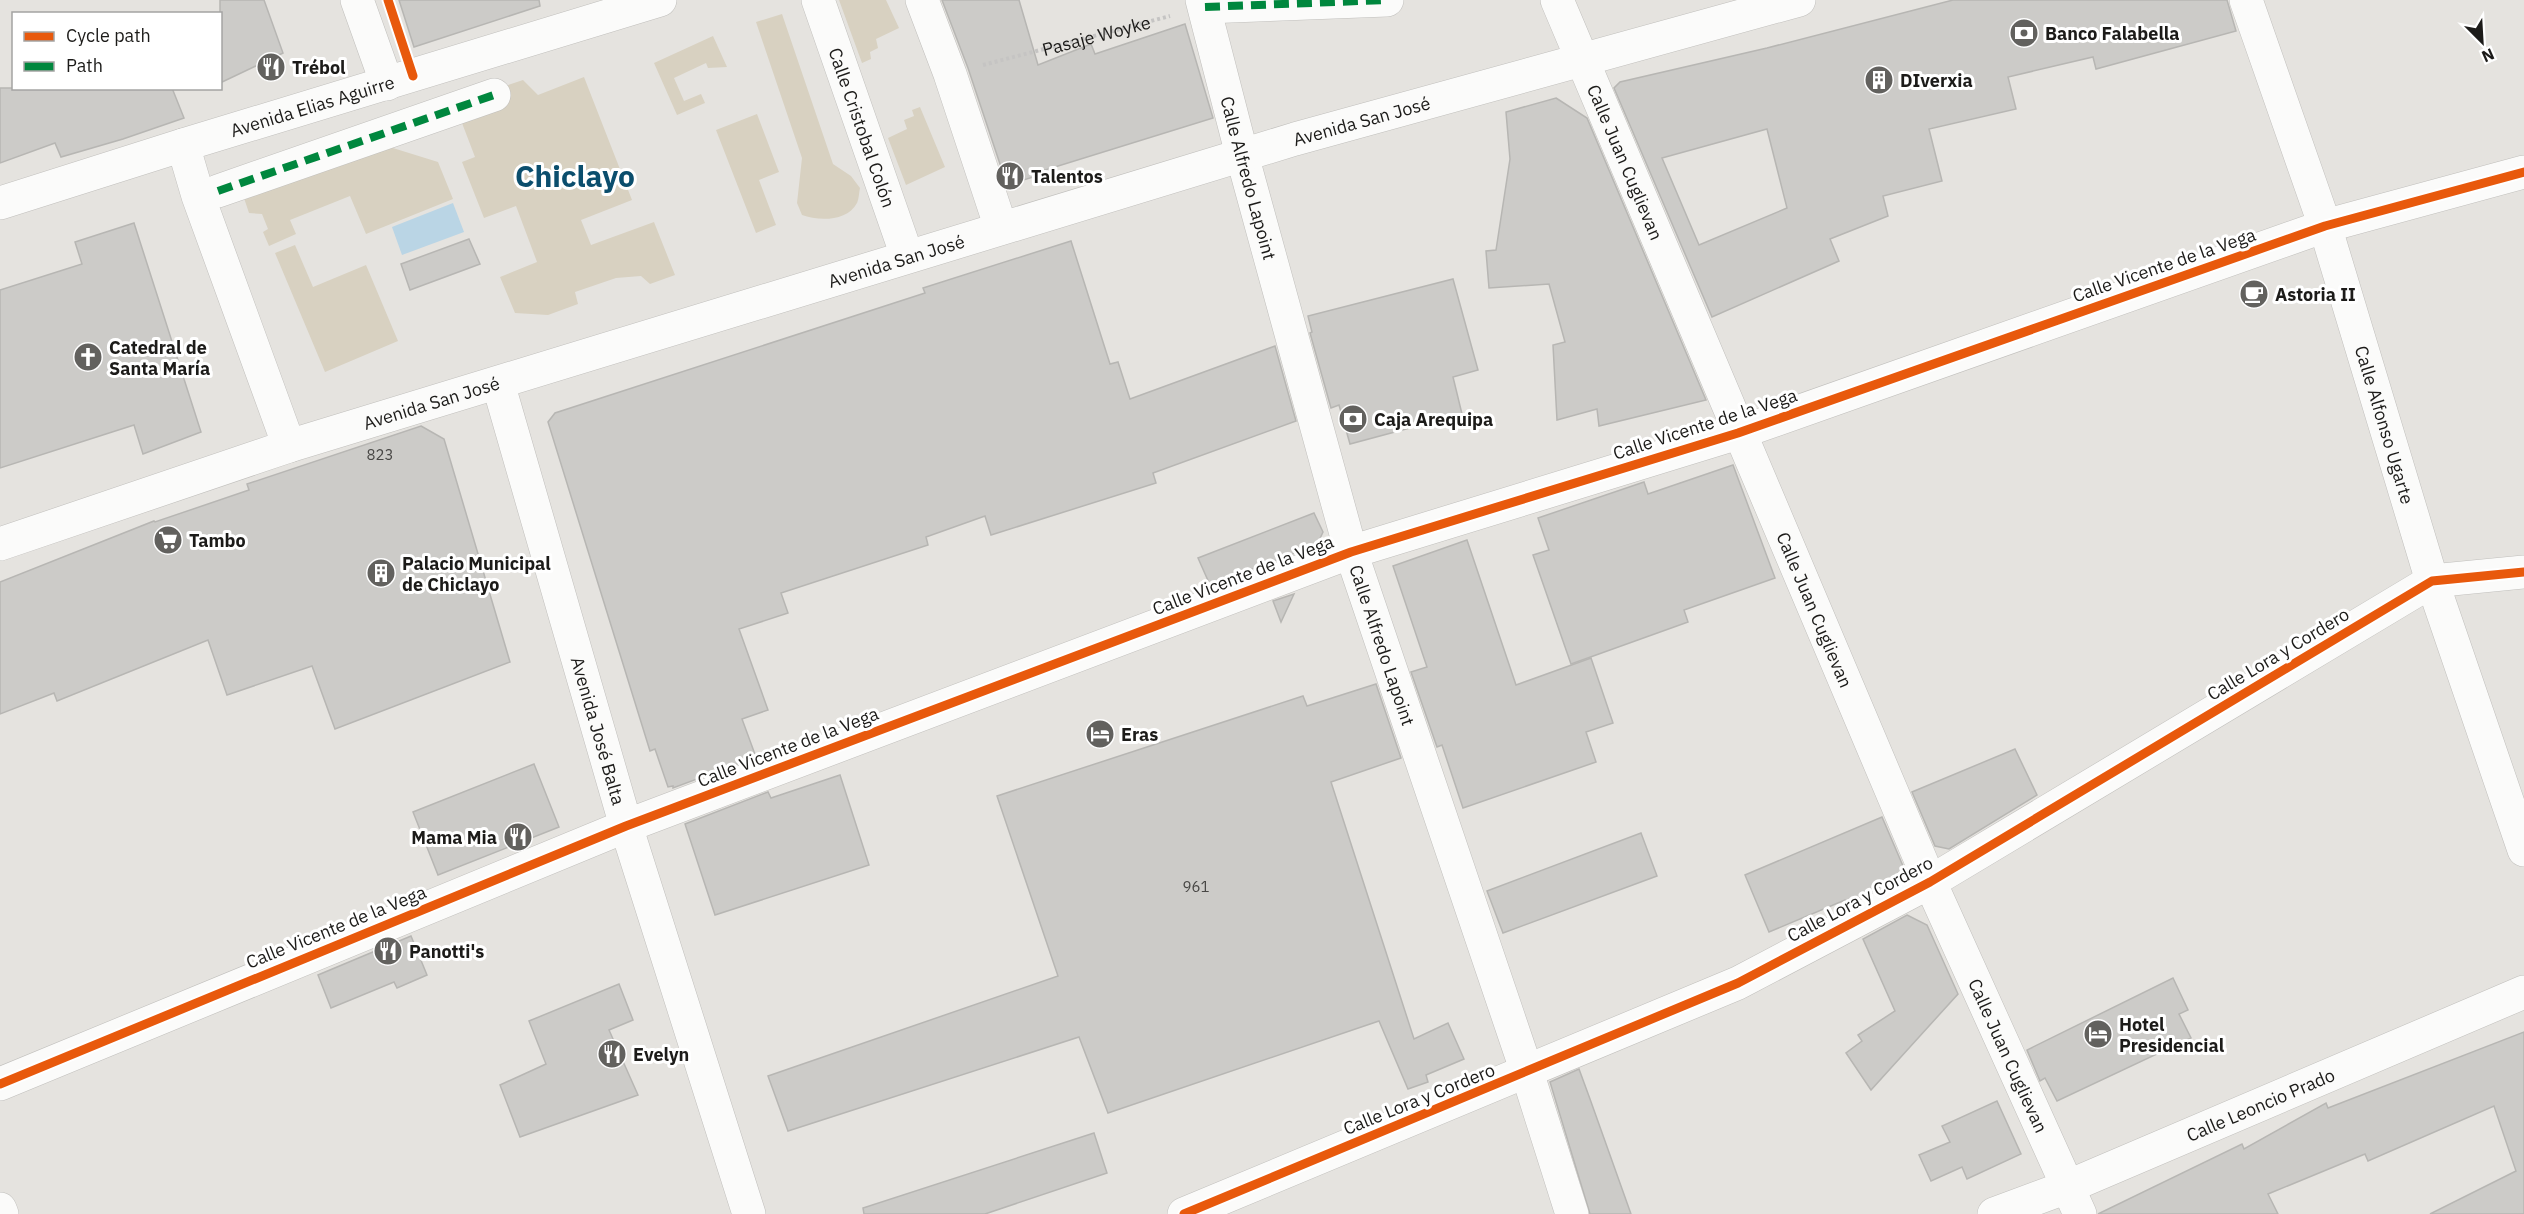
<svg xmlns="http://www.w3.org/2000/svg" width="2524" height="1214" viewBox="0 0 2524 1214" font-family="'IBM Plex Sans',sans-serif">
<rect width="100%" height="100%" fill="#e5e3df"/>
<!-- green -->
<g fill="#d8d1c1">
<path d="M839 0H886L899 28 876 39 878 48 870 52 871 59 862 63Z"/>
<path d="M782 14 833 164 851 176 860 188C859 192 859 199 857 203 847 222 818 221 802 215L797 203 802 158 756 22Z"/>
<path d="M713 36 727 67 708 68 706 63 674 78 684 101 701 94 705 103 677 115 654 63Z"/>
<path d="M584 77 632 200 581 220 591 245 654 222 675 275 650 284 641 276 616 278 575 292 578 304 548 315 515 313 500 277 537 262 516 206 484 218 462 162 475 157 457 110 461 101 523 80 538 95Z"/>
<path d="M920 107 945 167 906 185 888 138 907 129 904 120 914 116 912 110Z"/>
<path d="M757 114 779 172 759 180 776 225 756 233 716 130Z"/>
<path d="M380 144 438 162 453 199 366 234 350 196 290 220 296 234 269 246 263 232 268 229 262 214 249 213 242 192Z"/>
<path d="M295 245 313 287 366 265 398 341 325 372 275 253Z"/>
</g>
<!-- water -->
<path fill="#bad5e5" d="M453 203 464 232 402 255 392 227Z"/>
<!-- building -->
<g fill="#cccbc8" stroke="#b7b6b3" stroke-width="1.5" fill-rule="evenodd">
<path d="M220 0H264L283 53 220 83Z"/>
<path d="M399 0H539L540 6 414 47Z"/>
<path d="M942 0H1019L1038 65 1091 44 1095 54 1185 24 1213 118 1042 171 1043 174 1007 185 968 68Z"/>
<path d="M1953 0H2227L2236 31 2096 69 2093 57 2008 77 2016 109 1929 129 1942 181 1883 196 1888 216 1830 239 1839 261 1712 317 1614 88 1620 82 1767 48ZM1767 129 1787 208 1699 245 1662 158Z"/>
<path d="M0 88H172L184 118 123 139 61 157 55 143 0 163Z"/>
<path d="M1556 98 1587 118 1706 400 1599 426 1597 409 1557 420 1553 345 1565 342 1549 284 1489 288 1486 251 1496 250 1510 159 1506 112Z"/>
<path d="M134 223 201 432 143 454 134 425 0 468V290L82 264 75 242Z"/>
<path d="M469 239 480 264 410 290 401 264Z"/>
<path d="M1071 241 1110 364 1118 362 1130 399 1275 346 1296 421 1153 473 1156 483 991 535 985 516 926 537 928 545 781 593 788 613 739 629 768 710 742 719 756 757 673 788V786L668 787 655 749 650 751 548 422 555 413 925 293 923 288Z"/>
<path d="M1453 279 1478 370 1453 377 1462 414 1350 444 1339 405 1331 408 1310 333 1312 332 1308 316Z"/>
<path d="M421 426 444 439 510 662 335 729 312 666 227 695 208 640 57 701 54 693 0 714V582L154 521 155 522 249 490 247 484Z"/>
<path d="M1733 465 1775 578 1684 610 1688 622 1571 664 1533 555 1549 550 1538 518 1644 482 1648 494Z"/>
<path d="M1314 513 1323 532 1317 545 1210 585 1198 558Z"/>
<path d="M1467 540 1516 685 1591 658 1613 723 1586 732 1596 762 1463 808 1442 745 1437 747 1411 672 1427 667 1393 566Z"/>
<path d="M1294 594 1281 622 1273 601Z"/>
<path d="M1376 684 1401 758 1331 782 1414 1039 1448 1023 1464 1059 1426 1075 1428 1082 1408 1089 1379 1021 1108 1113 1079 1037 788 1131 768 1076 1058 976 997 796 1303 696 1307 706Z"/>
<path d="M2015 749 2037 795 1949 849 1935 846 1912 792Z"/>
<path d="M534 764 559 827 438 875 413 812Z"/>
<path d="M840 775 869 865 715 915 685 824 768 792 771 798Z"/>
<path d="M1882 817 1903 866 1899 877 1847 904 1845 900 1769 932 1745 875Z"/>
<path d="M1641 833 1657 876 1503 933 1487 891Z"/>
<path d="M1907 915 1927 925 1958 994 1871 1090 1846 1053 1862 1041 1858 1035 1895 1011 1863 939Z"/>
<path d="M411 936 427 975 397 988 394 982 331 1008 318 975Z"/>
<path d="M2173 978 2188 1010 2179 1014 2191 1038 2057 1101 2045 1078 2040 1081 2027 1050Z"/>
<path d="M619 984 633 1020 609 1030 638 1095 520 1137 500 1085 546 1064 529 1021Z"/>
<path d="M2524 1032V1214H2430L2516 1171 2494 1106 2368 1161 2365 1154 2268 1194 2278 1214H2098L2242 1144 2244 1149 2326 1103 2328 1108Z"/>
<path d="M1579 1069 1590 1099 1631 1214H1590L1550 1082Z"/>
<path d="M1997 1101 2021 1154 1967 1179 1962 1167 1931 1181 1919 1155 1950 1142 1942 1126Z"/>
<path d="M1094 1133 1107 1173 985 1214H864L863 1208Z"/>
</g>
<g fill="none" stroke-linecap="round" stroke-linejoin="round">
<!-- minor casing -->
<g stroke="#c0bfbc" stroke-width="34">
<g id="minor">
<path d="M922 0 950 74 1001 228"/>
<path id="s2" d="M1202 0 1242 155 1351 552 1527 1072 1572 1214"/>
<path id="s3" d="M1557 0 1930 882 2080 1214"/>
<path id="s4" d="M2246 0 2325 226 2432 581 2524 850"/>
<path d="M1205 7 1387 0"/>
<path d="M183 145 198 196 289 446"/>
<path d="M218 191 494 95"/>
<path d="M0 1084 626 826 1351 552 1738 433 2325 226 2524 172"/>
<path d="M0 1209 2 1214"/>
<path d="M1184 1214 1738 983 1930 882 2432 581 2524 572"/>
<path id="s5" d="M1994 1214 2067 1187 2524 992"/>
</g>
</g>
<!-- major casing -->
<g stroke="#c0bfbc" stroke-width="34">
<g id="major">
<path d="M357 0 387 84"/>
<path id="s6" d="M818 0 907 256"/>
<path id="s7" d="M0 203 183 145 660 0"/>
<path id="s8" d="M498 383 626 826 749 1214"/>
<path id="s9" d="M0 544 289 446 1295 139 1799 0"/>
</g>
</g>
<!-- path -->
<path stroke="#c5c4c3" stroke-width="4" stroke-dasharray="3 3" stroke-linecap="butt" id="s1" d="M983 65 1170 16"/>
<!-- minor -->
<use href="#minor" stroke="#fbfbfa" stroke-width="33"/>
<!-- major -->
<use href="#major" stroke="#fbfbfa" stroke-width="33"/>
<!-- quiet -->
<g stroke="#00873e" stroke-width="8" stroke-dasharray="15 8" stroke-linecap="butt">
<path d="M1205 7 1387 0"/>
<path d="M218 191 494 95"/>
</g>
<!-- cycleway casing -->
<g stroke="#fff" stroke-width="13">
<g id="cycleway">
<path d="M388 0 413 76"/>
<path d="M0 1084 626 826 1351 552 1738 433 2325 226 2524 172"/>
<path d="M1184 1214 1738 983 1930 882 2432 581 2524 572"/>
</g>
</g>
<!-- cycleway -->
<use href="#cycleway" stroke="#e8590c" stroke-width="9"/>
</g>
<!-- icons -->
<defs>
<g id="bank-disc" transform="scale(1.5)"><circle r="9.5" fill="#62615e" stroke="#fff"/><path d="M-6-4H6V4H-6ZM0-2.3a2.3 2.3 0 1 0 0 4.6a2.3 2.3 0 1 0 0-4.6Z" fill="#fff"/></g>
<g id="restaurant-disc" transform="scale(1.5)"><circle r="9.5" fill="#62615e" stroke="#fff"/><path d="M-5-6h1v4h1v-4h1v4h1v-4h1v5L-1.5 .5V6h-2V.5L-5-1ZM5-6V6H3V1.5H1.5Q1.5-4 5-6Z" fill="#fff"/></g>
<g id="building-disc" transform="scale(1.5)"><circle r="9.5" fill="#62615e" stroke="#fff"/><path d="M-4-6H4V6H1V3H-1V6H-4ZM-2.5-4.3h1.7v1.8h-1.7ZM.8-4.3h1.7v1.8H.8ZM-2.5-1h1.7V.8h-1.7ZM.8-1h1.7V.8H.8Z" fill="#fff"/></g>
<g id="cafe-disc" transform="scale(1.5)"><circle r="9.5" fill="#62615e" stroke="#fff"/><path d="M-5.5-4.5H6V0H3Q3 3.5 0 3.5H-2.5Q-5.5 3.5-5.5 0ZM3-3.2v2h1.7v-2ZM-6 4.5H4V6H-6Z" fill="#fff"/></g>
<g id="church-disc" transform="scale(1.5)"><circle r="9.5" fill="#62615e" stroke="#fff"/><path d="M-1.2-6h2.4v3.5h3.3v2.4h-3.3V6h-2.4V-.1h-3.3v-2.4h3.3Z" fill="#fff"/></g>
<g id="supermarket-disc" transform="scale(1.5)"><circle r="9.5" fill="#62615e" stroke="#fff"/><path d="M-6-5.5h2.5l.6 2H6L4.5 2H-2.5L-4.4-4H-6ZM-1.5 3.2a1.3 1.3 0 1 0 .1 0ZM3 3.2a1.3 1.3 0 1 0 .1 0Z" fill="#fff"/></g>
<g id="hotel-disc" transform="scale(1.5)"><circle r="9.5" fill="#62615e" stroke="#fff"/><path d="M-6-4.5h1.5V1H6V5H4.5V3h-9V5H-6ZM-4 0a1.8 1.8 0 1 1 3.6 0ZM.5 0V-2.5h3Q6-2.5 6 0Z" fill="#fff"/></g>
</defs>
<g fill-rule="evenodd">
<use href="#bank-disc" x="2024" y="33"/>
<use href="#restaurant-disc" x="271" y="67"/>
<use href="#building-disc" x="1879" y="80"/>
<use href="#restaurant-disc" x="1010" y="176"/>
<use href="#cafe-disc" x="2254" y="294"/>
<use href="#church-disc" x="88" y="357"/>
<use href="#bank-disc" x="1353" y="419"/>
<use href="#supermarket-disc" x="168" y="540"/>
<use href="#building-disc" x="381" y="573"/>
<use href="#hotel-disc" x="1100" y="734"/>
<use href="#restaurant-disc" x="518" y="837"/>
<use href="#restaurant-disc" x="388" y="951"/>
<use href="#hotel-disc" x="2098" y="1034"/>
<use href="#restaurant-disc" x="612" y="1054"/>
</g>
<g text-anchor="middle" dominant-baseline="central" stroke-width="6" stroke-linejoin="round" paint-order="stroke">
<!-- number labels -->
<g font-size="15" fill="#484745">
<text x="380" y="454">823</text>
<text x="1196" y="886">961</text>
</g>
<!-- poi labels -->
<g font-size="18" font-weight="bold" fill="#1c1b19" stroke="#fff" text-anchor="start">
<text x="2045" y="33">Banco Falabella</text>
<text x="292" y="67">Trébol</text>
<text x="1900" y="80">DIverxia</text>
<text x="1031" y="176">Talentos</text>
<text x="2275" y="294">Astoria II</text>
<text x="109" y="347">Catedral de<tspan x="109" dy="21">Santa María</tspan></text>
<text x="1374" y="419">Caja Arequipa</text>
<text x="189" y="540">Tambo</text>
<text x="402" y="563">Palacio Municipal<tspan x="402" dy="21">de Chiclayo</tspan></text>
<text x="1121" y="734">Eras</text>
<text x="497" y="837" text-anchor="end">Mama Mia</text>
<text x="409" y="951">Panotti's</text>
<text x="2119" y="1024">Hotel<tspan x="2119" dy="21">Presidencial</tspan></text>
<text x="633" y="1054">Evelyn</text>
</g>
<!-- street labels -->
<g font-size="18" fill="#1c1b19" stroke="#fff">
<text stroke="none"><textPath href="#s1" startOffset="117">Pasaje Woyke</textPath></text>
<text stroke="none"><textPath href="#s7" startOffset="327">Avenida Elias Aguirre</textPath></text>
<text stroke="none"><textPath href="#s9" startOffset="1426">Avenida San José</textPath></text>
<text stroke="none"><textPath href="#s6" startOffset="135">Calle Cristobal Colón</textPath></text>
<text stroke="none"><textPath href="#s3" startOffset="176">Calle Juan Cuglievan</textPath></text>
<text stroke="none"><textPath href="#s2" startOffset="184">Calle Alfredo Lapoint</textPath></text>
<text stroke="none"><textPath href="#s9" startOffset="940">Avenida San José</textPath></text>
<text transform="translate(2164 265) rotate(-19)">Calle Vicente de la Vega</text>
<text stroke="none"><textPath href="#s9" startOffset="454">Avenida San José</textPath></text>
<text transform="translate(1705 424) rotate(-18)">Calle Vicente de la Vega</text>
<text stroke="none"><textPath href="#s4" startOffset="447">Calle Alfonso Ugarte</textPath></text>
<text transform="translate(1243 575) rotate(-21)">Calle Vicente de la Vega</text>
<text stroke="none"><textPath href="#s3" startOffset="662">Calle Juan Cuglievan</textPath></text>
<text stroke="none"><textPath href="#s2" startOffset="670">Calle Alfredo Lapoint</textPath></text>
<text transform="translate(2278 654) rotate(-31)">Calle Lora y Cordero</text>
<text stroke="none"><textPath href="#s8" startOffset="362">Avenida José Balta</textPath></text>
<text transform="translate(788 747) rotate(-21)">Calle Vicente de la Vega</text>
<text transform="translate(1860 899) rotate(-28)">Calle Lora y Cordero</text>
<text transform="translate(336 927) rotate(-22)">Calle Vicente de la Vega</text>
<text stroke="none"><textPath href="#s3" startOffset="1148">Calle Juan Cuglievan</textPath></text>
<text transform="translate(1419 1099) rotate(-22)">Calle Lora y Cordero</text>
<text stroke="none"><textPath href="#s5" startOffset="288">Calle Leoncio Prado</textPath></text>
</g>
<!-- town labels -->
<g font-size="30" font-weight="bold" fill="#0b4e6d" stroke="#fff">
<text x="575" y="175">Chiclayo</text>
</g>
</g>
<!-- legend -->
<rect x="12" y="12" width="210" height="78" fill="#ffffff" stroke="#a4a4a3" stroke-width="1.5"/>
<rect x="24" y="32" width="30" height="9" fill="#e8590c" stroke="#a4a4a3" stroke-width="1.5"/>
<text x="66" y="42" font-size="18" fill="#1c1b19">Cycle path</text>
<rect x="24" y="62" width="30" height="9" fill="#00873e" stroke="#a4a4a3" stroke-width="1.5"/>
<text x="66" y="72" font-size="18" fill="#1c1b19">Path</text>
<!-- north arrow -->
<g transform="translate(2482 42) rotate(156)" stroke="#ffffff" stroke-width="4.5" paint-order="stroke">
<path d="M0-4.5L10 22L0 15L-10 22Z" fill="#1c1b19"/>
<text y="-9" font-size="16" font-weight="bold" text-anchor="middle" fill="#1c1b19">N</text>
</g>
</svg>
